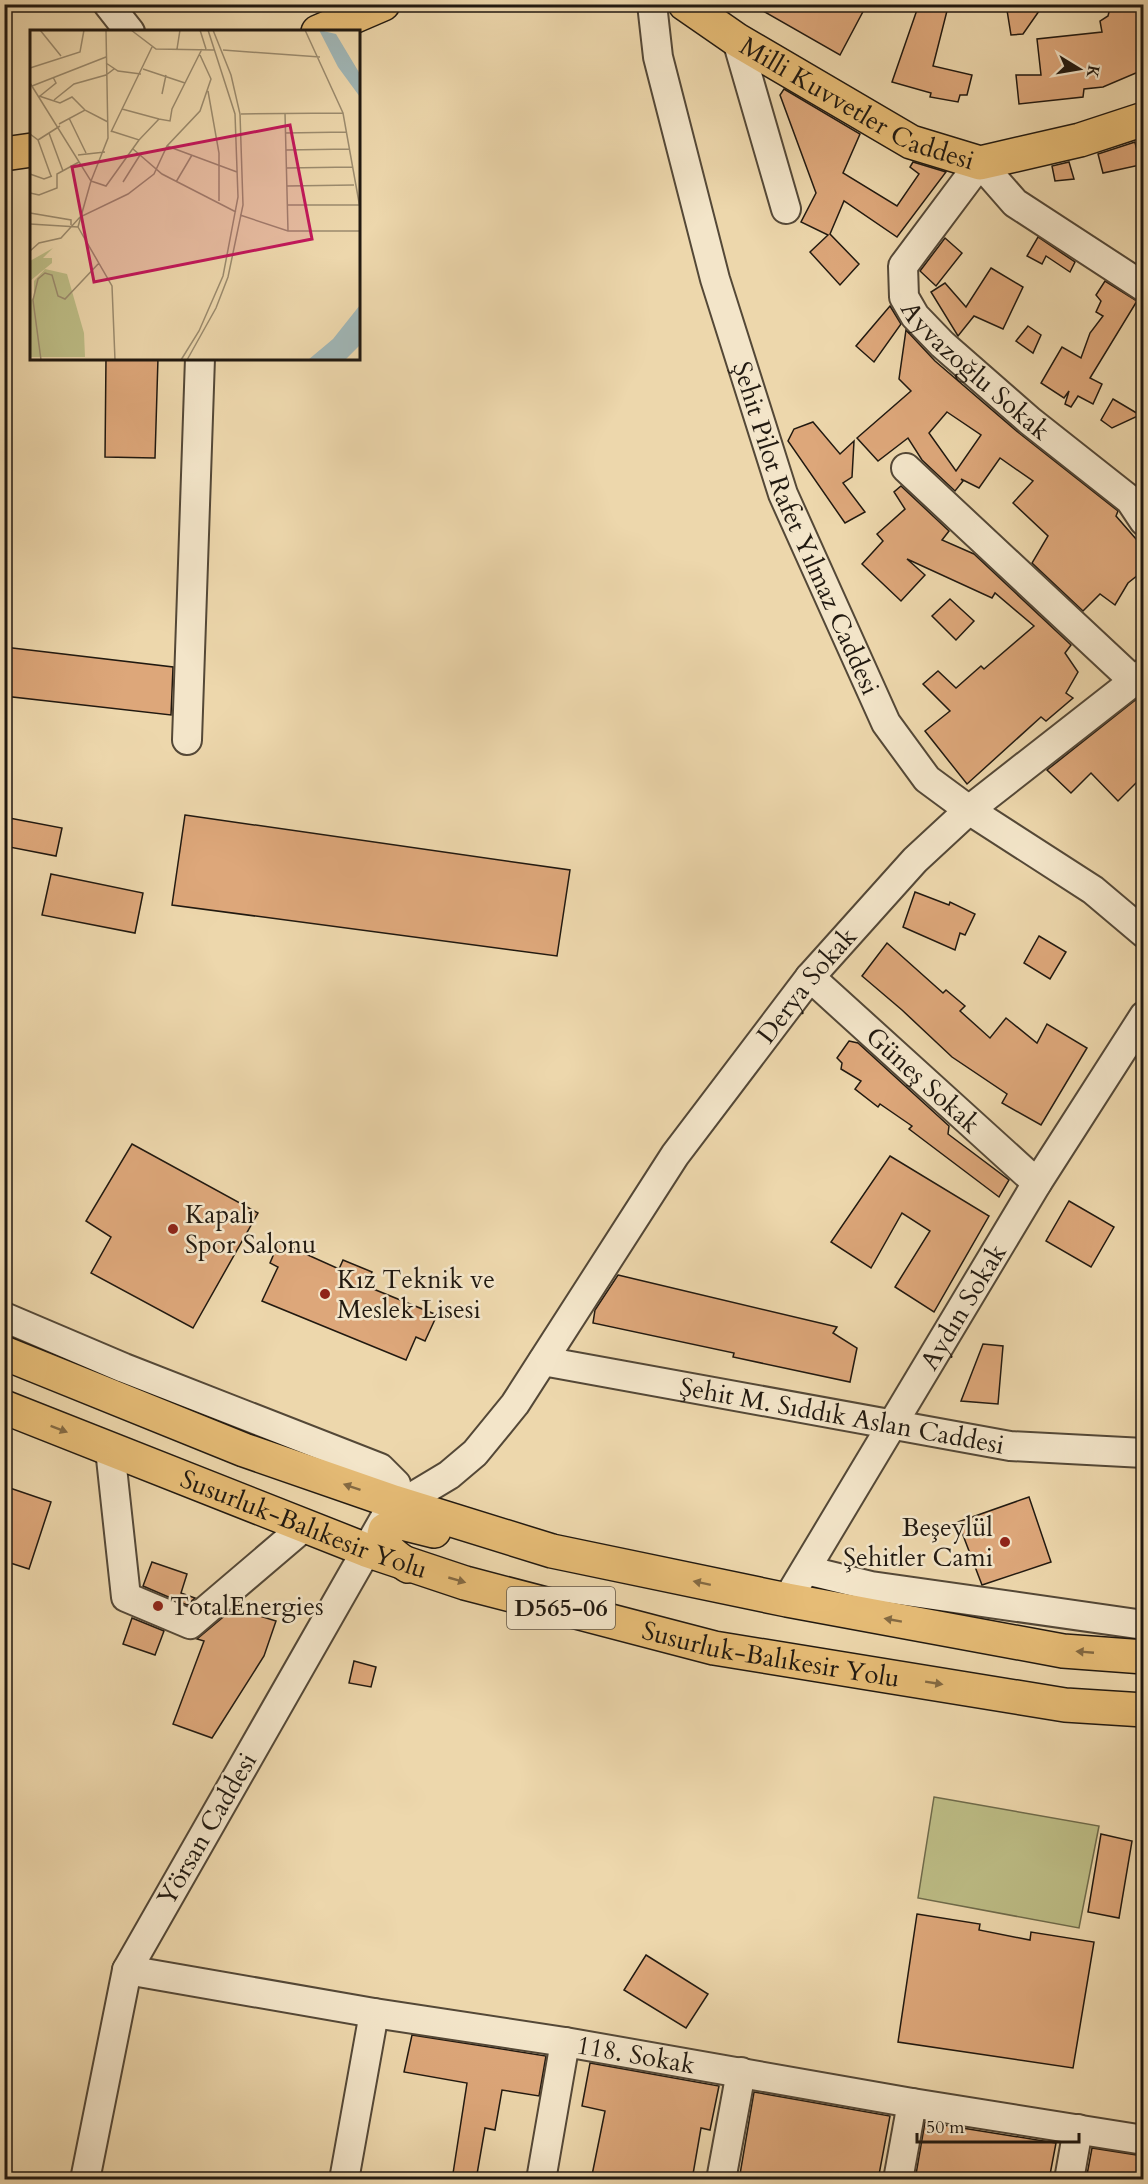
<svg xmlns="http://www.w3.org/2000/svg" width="1148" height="2184" viewBox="0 0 1148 2184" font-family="Cardo,serif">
<rect width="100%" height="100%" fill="#edd7ac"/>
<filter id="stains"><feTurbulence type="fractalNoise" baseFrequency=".00333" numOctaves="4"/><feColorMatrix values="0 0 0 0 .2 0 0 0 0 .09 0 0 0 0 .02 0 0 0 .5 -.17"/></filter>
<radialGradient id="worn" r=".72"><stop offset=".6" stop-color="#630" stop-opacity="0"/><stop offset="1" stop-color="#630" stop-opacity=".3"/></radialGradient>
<!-- green -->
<path fill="#bdbd86" stroke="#6f6b4b" stroke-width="1.5" d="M934 1797 1099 1826 1079 1928 918 1898Z"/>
<!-- building -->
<g fill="#dda77a" stroke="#211910" stroke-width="1.5" fill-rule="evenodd">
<path d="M751 4H867L840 55Z"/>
<path d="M919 4 948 7 933 66 972 75 967 95H960L958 102 930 97 931 93 892 82Z"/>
<path d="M1006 4H1044L1023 34 1011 35Z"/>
<path d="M1111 4H1143V70L1103 87 1084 89 1083 97 1019 104 1016 75H1041L1037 39 1102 32 1100 21 1108 16Z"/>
<path d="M784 89 860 134 843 173 897 206 919 174 910 167 913 162 946 172 897 237 844 201 830 234 859 264 840 285 810 252 828 235 801 222 816 193 780 95Z"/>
<path d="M1135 142 1140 165 1103 173 1098 154Z"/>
<path d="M1069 162 1074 179 1055 181 1052 166Z"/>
<path d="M1038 237 1075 262 1070 272 1046 256 1042 264 1027 256Z"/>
<path d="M945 238 962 253 936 286 920 271Z"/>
<path d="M991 268 1023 287 1003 329 974 316 958 336 931 292 945 283 966 307Z"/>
<path d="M1105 281 1137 301 1090 378 1102 384 1093 404 1078 396 1071 407 1065 404 1069 391 1064 398 1041 383 1062 347 1081 358 1090 333 1103 316 1096 312 1101 301 1096 295Z"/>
<path d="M890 306 901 324 874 362 856 346Z"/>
<path d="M1028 326 1041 335 1033 353 1016 341Z"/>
<path d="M906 330 935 361 1019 433 1118 511 1116 516 1143 547V571L1128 583 1115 605 1100 594 1083 611 1032 563 1048 536 1013 503 1033 481 1000 458 979 488 961 479 963 481 955 491 922 460 908 438 878 461 857 438 911 391 899 379ZM947 412 981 435 956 471 929 433Z"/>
<path d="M106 358H158L155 458 105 457Z"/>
<path d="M1113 399 1140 415 1112 428 1101 420Z"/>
<path d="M813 422 840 454 854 441 852 477 843 483 865 512 845 523 788 441 794 429Z"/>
<path d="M901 486 949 531 942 540 974 554 1071 645 1065 653 1078 672 1066 693 1073 698 1046 721 1041 717 967 784 925 731 950 711 923 684 938 671 956 688 981 666 984 669 1034 626 995 593 992 598 907 559 925 575 901 601 862 564 883 541 877 534 905 509 894 492Z"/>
<path d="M950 599 974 621 956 640 932 616Z"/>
<path d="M4 647 173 667 171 715 4 696Z"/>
<path d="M1143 694V776L1118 801 1091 773 1071 793 1047 770Z"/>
<path d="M185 815 570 870 557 956 172 905Z"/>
<path d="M4 817 62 828 56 856 4 846Z"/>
<path d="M51 874 143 893 135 933 42 915Z"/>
<path d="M915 892 949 905 950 902 975 914 965 935 960 933 955 950 903 927Z"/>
<path d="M1039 936 1066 952 1050 979 1024 963Z"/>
<path d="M887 943 943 993 946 990 965 1006 960 1011 990 1038 1006 1018 1037 1043 1047 1024 1087 1048 1041 1125 1002 1103 1007 1094 952 1057 902 1010 862 976Z"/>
<path d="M849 1041 858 1043 949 1126 948 1134 1009 1180 999 1197 909 1129 912 1126 880 1104 878 1107 855 1089 861 1081 841 1069 842 1063 837 1058Z"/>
<path d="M132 1144 258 1213 193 1328 91 1273 111 1237 86 1221Z"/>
<path d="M890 1156 989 1216 934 1312 895 1287 930 1231 902 1213 871 1268 831 1242Z"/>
<path d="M1069 1201 1114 1227 1091 1267 1046 1241Z"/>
<path d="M279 1242 339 1269 343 1260 372 1272 366 1286 437 1315 425 1341 416 1337 406 1360 262 1301 278 1267 270 1263Z"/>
<path d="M618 1275 837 1327 833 1333 857 1348 850 1382 733 1357 734 1353 593 1323 595 1310Z"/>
<path d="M983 1344 1003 1346 998 1404 961 1401Z"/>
<path d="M4 1486 51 1502 29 1569 4 1561Z"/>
<path d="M1029 1497 1051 1562 982 1585 958 1522Z"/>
<path d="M152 1562 187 1574 181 1593 195 1598 187 1605 143 1586Z"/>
<path d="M234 1608 276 1621 264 1656 212 1738 173 1724 204 1641 197 1639Z"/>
<path d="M132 1618 164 1631 155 1655 123 1644Z"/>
<path d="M354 1661 376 1667 371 1687 349 1683Z"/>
<path d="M1101 1834 1132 1841 1119 1918 1088 1912Z"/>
<path d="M917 1914 980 1924 979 1930 1030 1940 1031 1932 1094 1942 1073 2068 898 2042Z"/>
<path d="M646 1955 708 1994 686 2028 624 1990Z"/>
<path d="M412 2035 546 2056 539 2096 502 2090 495 2130 485 2128 476 2180H452L467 2083 404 2072Z"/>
<path d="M590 2063 719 2086 710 2130 701 2128 692 2180H591L605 2111 582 2106Z"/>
<path d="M754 2092 890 2116 878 2180H739Z"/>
<path d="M925 2122 1056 2143 1049 2180H915Z"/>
<path d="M1092 2148 1143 2156V2180H1086Z"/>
</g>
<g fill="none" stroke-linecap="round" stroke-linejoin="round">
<!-- minor casing -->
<g stroke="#544837" stroke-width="32">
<g id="minor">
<path d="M108 4 130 32"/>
<path id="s1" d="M652 4 658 57 715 279 783 494 886 723 927 779 969 810 1093 890 1144 933"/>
<path d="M737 40 786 209"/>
<path id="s2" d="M1144 287 1015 203 980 163 903 266 904 297 915 316 942 344 1030 421 1130 500 1144 521"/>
<path d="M906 468 1134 681"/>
<path d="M187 740 200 358"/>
<path id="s3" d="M810 977 1037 1183"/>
<path d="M4 1317 124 1368 380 1468 396 1484 394 1502 127 1970 85 2180"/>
<path id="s4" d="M543 1361 1010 1446 1144 1453"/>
<path d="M110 1449 126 1597 190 1624 306 1525"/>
<path id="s5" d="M394 1502 409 1499 449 1475 475 1453 515 1404 675 1155 810 977 915 860 969 810 1144 673"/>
<path d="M806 1570 871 1586 1144 1625"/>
<path id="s6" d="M787 1600 1037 1183 1144 1016"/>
<path id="s7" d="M127 1970 374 2013 565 2042 912 2103 1144 2140"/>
<path d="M344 2180 374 2013"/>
<path d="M541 2180 565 2042"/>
<path d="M721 2180 741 2072"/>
<path d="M898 2180 912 2103"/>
<path d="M1069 2180 1078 2129"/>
</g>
</g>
<!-- major casing -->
<g stroke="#211910" stroke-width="36">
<g id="major">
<path id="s8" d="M685 4 737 40 911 142 980 163 1080 140 1144 119"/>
<path d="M318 32 383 4"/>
<path d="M4 154 32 150"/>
</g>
</g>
<!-- highway casing -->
<g stroke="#211910" stroke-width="36">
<g id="highway">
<path d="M4 1353 244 1450 394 1502 552 1551 787 1600 1063 1651 1144 1657"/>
<path id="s9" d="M4 1407 366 1550 465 1583 714 1648 1065 1705 1144 1710"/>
<path d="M408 1566C395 1556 379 1548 385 1530L398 1522 434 1531"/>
</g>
</g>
<!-- minor -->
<use href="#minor" stroke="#f3e5c9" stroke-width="28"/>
<!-- major -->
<use href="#major" stroke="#e6bc76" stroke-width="33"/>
<!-- highway -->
<use href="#highway" stroke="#e6bc76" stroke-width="33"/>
</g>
<!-- one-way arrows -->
<defs><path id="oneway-solid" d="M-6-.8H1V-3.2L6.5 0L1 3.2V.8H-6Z" transform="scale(1.5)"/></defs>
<g fill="#846a43">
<use href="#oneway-solid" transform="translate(59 1429) rotate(21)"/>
<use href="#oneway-solid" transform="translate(352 1487) rotate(-161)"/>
<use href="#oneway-solid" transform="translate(457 1580) rotate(16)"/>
<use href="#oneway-solid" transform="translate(702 1583) rotate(-168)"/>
<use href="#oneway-solid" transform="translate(893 1620) rotate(-170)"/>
<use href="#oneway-solid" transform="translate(1085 1652) rotate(-175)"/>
<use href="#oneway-solid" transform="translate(934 1683) rotate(9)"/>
</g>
<!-- markers -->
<g fill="#8f2418" stroke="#f3e5c9" stroke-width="2">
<circle cx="173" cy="1229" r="6"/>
<circle cx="325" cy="1294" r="6"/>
<circle cx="1005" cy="1542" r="6"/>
<circle cx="158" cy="1606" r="6"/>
</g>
<g text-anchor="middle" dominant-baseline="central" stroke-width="5" stroke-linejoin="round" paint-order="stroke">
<!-- shield labels -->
<rect fill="#f3e5c9" stroke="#605648" stroke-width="1.5" x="507" y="1587" width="108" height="42" rx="4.5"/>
<g font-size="24" font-weight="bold" fill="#211910">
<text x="561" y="1608">D565-06</text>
</g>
<!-- street labels -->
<g font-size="26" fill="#211910" stroke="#f3e5c9">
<text stroke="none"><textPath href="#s8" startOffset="200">Milli Kuvvetler Caddesi</textPath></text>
<text stroke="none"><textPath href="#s2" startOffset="470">Ayvazoğlu Sokak</textPath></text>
<text stroke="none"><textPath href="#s1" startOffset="548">Şehit Pilot Rafet Yılmaz Caddesi</textPath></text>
<text stroke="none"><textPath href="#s5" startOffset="670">Derya Sokak</textPath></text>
<text stroke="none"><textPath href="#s3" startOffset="153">Güneş Sokak</textPath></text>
<text stroke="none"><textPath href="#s6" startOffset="342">Aydın Sokak</textPath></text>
<text stroke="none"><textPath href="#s4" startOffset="304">Şehit M. Sıddık Aslan Caddesi</textPath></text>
<text stroke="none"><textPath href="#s9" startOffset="322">Susurluk-Balıkesir Yolu</textPath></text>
<text stroke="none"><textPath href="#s9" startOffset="808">Susurluk-Balıkesir Yolu</textPath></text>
<text transform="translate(207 1829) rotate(-60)">Yörsan Caddesi</text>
<text stroke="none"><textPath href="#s7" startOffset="516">118. Sokak</textPath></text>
</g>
<!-- poi labels -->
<g font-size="26" fill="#211910" stroke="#f3e5c9" text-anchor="start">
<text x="185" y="1214">Kapalı<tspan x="185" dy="30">Spor Salonu</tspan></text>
<text x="337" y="1279">Kız Teknik ve<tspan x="337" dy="30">Meslek Lisesi</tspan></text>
<text x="993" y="1527" text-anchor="end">Beşeylül<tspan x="993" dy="30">Şehitler Cami</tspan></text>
<text x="170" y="1606">TotalEnergies</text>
</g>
</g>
<!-- overview -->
<g transform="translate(30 30)">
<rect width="330" height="330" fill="#edd7ac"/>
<path d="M23 218 13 228H22V233L0 251V231ZM15 239 37 244 54 303 55 327H0V271L4 267V251Z" fill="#bdbd86"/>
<path d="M289 0 306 4 330 44V67L308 37ZM330 275V315L315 330H278L303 309Z" fill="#a0b6b6"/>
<path fill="none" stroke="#9b8b6e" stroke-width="1.5" d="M10 0 31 26M76 0 78 108 61 151 76 156 109 110M101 0 126 19 184 20M170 0 176 19M275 0 313 83 330 178M147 19 150 0M193 20 290 27M76 33 88 41 111 44M0 38 50 22 54 0M113 39 155 53M0 53 61 151 48 197 82 256 85 330M2 56 76 27M178 61 189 123V171M132 64 136 45M9 66 30 73 42 67 55 80M10 66 26 53 23 47M24 70 44 54 76 45 84 39M92 79 129 89M255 83 258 201M211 84 313 83M39 88 56 123M29 94 55 80 78 92M81 101 109 110 129 89 140 91 142 79 172 19M81 102 122 17M19 103 33 141M255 103 317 102M0 104 8 110 21 146M8 110 30 96M137 116 207 142M103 119 132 144 206 182M256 120 320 119M48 125 75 122M256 138 323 137M0 144 14 149 22 146M93 152 110 125M146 152 162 125M257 156 324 155M0 163 9 165 27 158V144L49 132M258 175H329M0 183 41 190V195M210 185 258 201H330M0 194 48 197M0 221 9 213 31 208 50 187 98 164 124 144 137 116 170 81 181 49 170 25M11 330 3 270 8 249 15 243 22 245 28 266 35 269 69 233M151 330 169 301 193 246 208 167 205 84 178 0M157 330 186 278 198 247 213 175 210 84 201 45 183 0"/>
<path fill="#c2185b" fill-opacity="0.15" stroke="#c2185b" stroke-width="3" d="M260 95 282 209 64 252 42 137Z"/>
<rect width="330" height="330" fill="none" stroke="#211910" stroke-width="3"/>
</g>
<!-- margin -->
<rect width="1148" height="2184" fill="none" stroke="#edd7ac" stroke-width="24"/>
<rect x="6" y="6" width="1136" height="2172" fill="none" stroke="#211910" stroke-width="3"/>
<rect x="12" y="12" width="1124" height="2160" fill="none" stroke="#211910" stroke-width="1.5"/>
<!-- north arrow -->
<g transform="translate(1079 69) rotate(101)" stroke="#f3e5c9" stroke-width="4.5" paint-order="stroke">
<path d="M0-4.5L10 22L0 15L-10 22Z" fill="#211910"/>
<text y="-9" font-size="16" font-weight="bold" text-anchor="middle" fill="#211910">K</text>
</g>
<!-- scale -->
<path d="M917 2133v9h162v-9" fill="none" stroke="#211910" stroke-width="3"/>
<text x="926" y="2133" font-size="18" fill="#211910" stroke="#f3e5c9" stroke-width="4.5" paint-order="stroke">50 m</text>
<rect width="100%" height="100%" filter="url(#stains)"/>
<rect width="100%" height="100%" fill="url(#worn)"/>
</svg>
